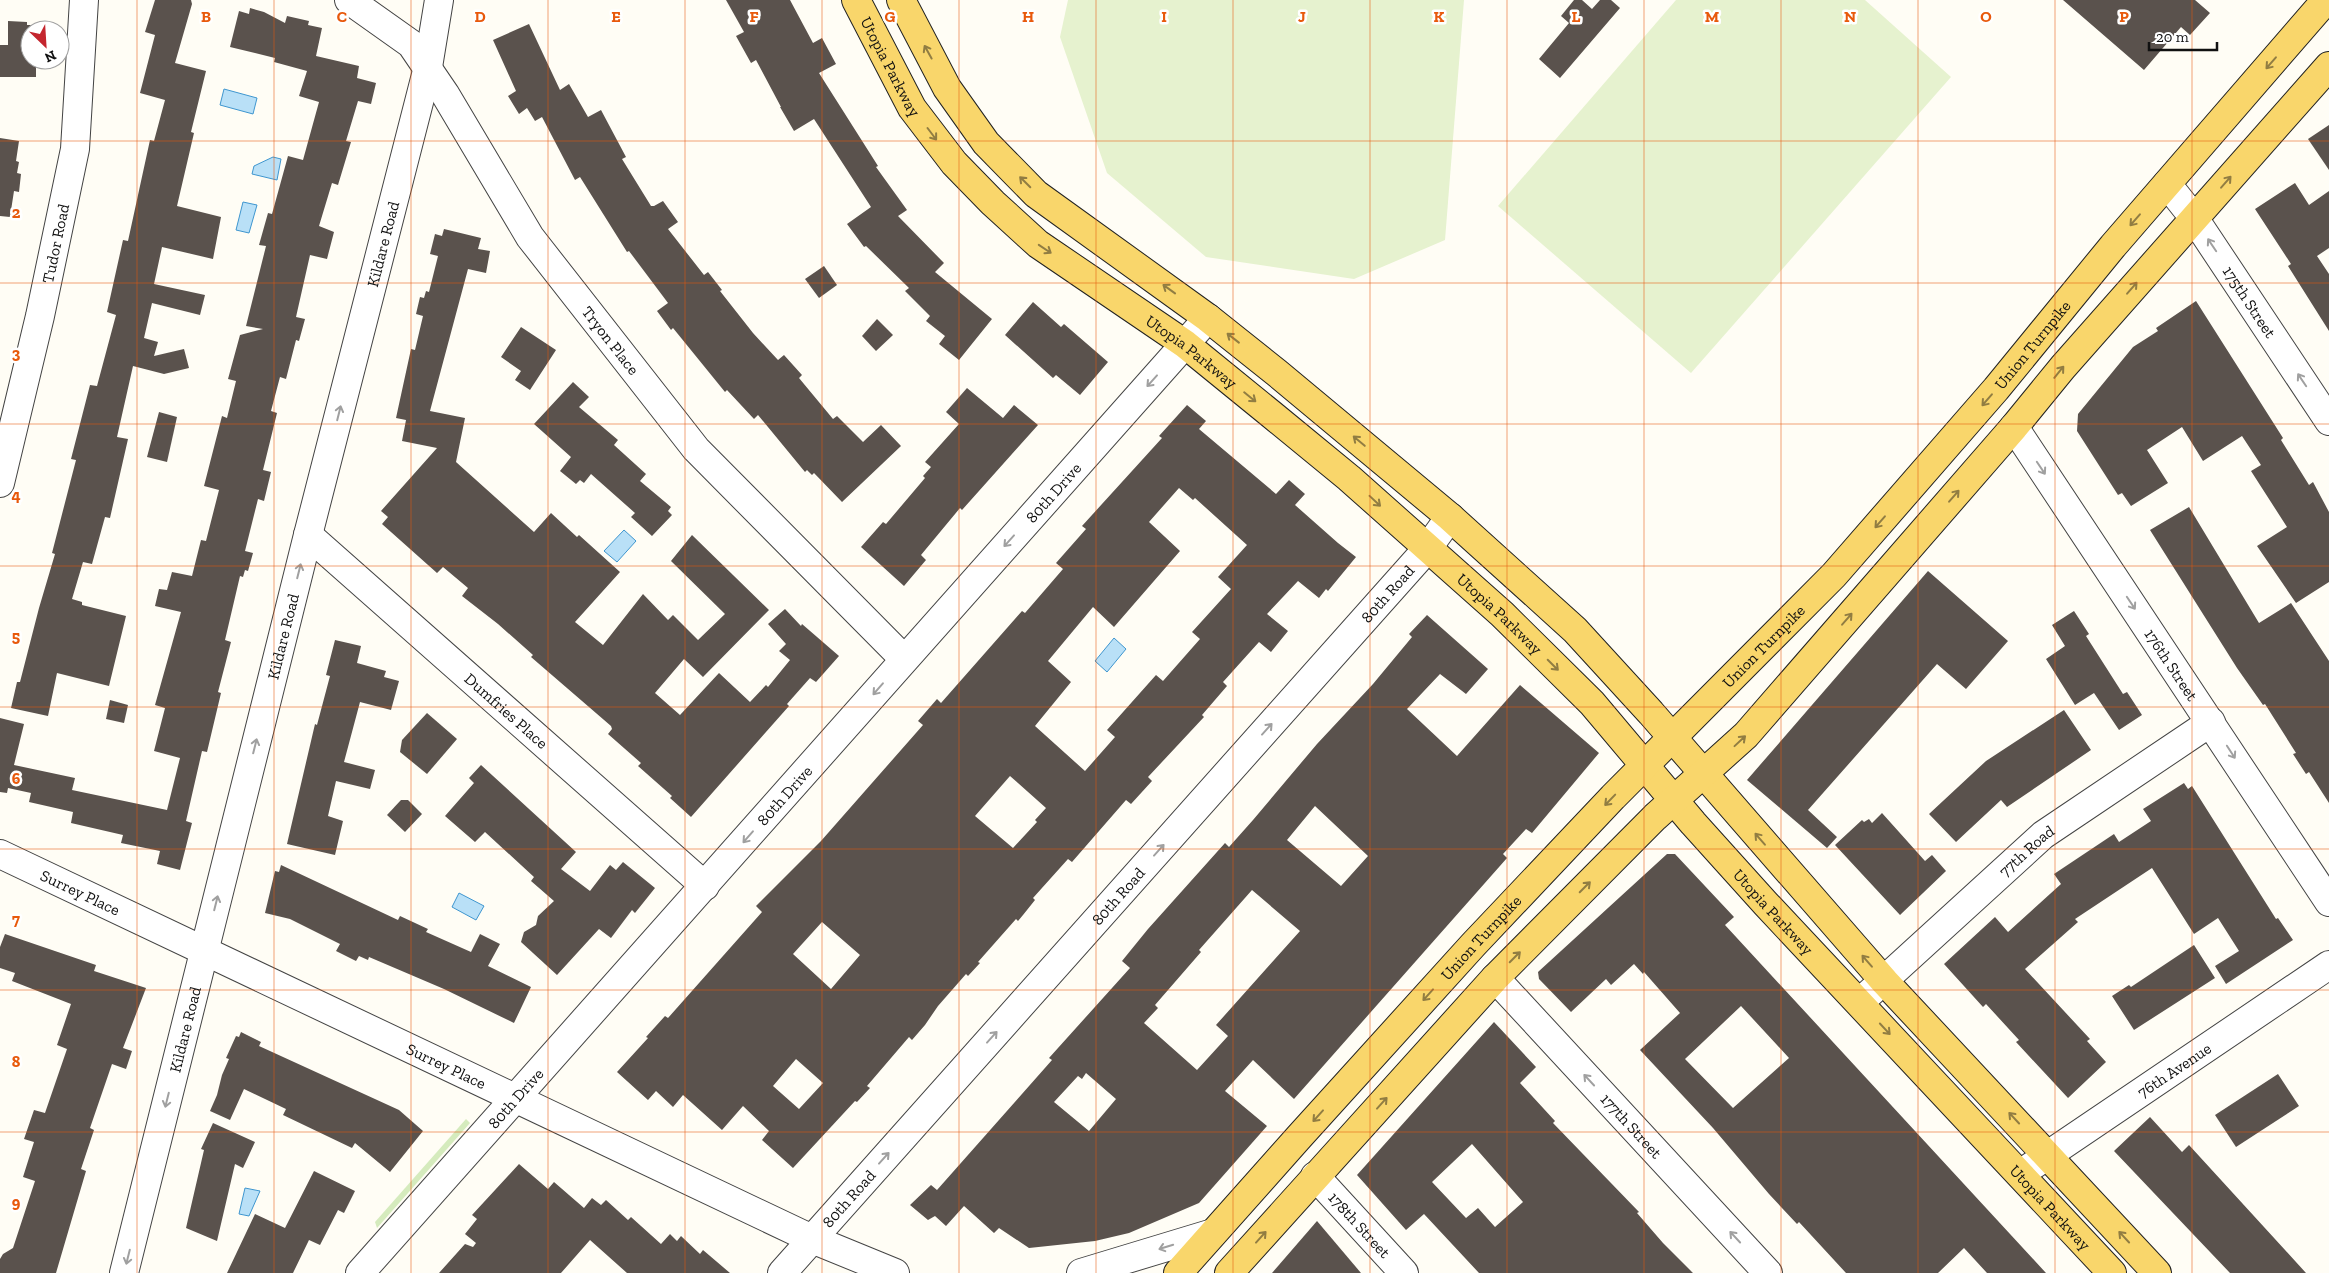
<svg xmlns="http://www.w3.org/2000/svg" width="2329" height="1273" viewBox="0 0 2329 1273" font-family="'Zilla Slab',serif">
<rect width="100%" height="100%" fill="#fffdf5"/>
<!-- green -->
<path fill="#d5ebbd" d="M466 1119 470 1123 377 1228 375 1222Z"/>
<!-- pitch -->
<g fill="#e6f2cf">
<path d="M1068 0H1464L1445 240 1354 279 1206 257 1107 173 1060 37Z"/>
<path d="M1676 0H1865L1951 77 1691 373 1498 206Z"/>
</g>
<!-- water -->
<g fill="#b9e0f7" stroke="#3f96cf">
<path d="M224 89 257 98 253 114 220 105Z"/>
<path d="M273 157 281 159 277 180 252 174 254 166Z"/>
<path d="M243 202 257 205 249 233 236 230Z"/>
<path d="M624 530 636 541 617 562 604 551Z"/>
<path d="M1114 638 1126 649 1107 672 1095 661Z"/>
<path d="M459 893 484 906 476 920 452 907Z"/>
<path d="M245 1188 260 1191 249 1216 239 1214Z"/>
</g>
<!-- building -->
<g fill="#5a524d" fill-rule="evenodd">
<path d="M155 0H191L192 4 175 63 206 71 191 132 194 133 177 206 221 217 213 259 162 247 154 284 205 295 200 315 152 303 144 338 158 342 154 356 184 349 189 368 164 374 133 366 117 437 128 439 110 518 105 517 92 564 83 562 72 599 82 602V605L126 616 109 686 57 673 48 716 11 708 17 682H20L39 608 55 554 52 553 76 460 71 459 90 385 97 386 116 315 107 312 123 240 128 241 150 140 154 141 165 100 140 93 155 35 145 32Z"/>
<path d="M726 0H790L813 43 822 38 836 64 819 73 878 166 876 167 907 210 898 216 944 263 935 272 992 319 959 360 939 344 945 336 926 321 930 316 905 291 909 288 866 246 864 247 847 224 871 207 814 119 794 131 780 107H781L756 60 751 63 736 36 744 32Z"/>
<path d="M1574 0H1582L1592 9 1600 0H1611L1620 8 1560 78 1539 59 1569 23 1561 16Z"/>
<path d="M2063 0H2195L2210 13 2190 35 2181 27 2144 70Z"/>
<path d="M250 8 264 12 285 23 287 16 309 21 308 25 322 28 316 56 359 66 357 78 376 83 371 104 358 101 346 141 351 142 338 185 332 183 319 226 334 232 327 259 310 255 296 317 305 319 299 341 296 340 286 379 280 377 271 411 277 413 263 470 271 472 264 501 258 499 245 551 253 553 248 571 245 570 243 577 240 576 225 640 231 642 218 692 221 693 207 752 202 751 186 821 192 823 180 870 157 864 160 851 121 843 123 835 71 823 73 812 29 802 31 793 8 788 7 793 0 792V718L24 724 14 765 75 778 72 790 167 810 180 758 154 751 165 708 155 705 181 612 155 606 159 589 167 590 172 572 192 576 201 540 206 541 219 490 204 486 222 416 227 418 236 381 228 379 240 335 263 329 246 326 266 246 259 245 268 213 272 214 288 156 303 160 319 102 299 96 307 71 274 62 275 58 230 47 239 11 249 14Z"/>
<path d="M8 21 27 22V25H36V30H30V60H36V77H0V45H8Z"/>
<path d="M529 24 560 90 569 84 588 117 601 110 626 157 622 159 651 206H654L663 201 678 222 668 229 704 275 708 272 722 290 720 291 753 333 778 360 784 355 802 375 799 378 833 419 837 416 863 442 881 425 901 446 842 502 814 473 812 475 807 470 805 472 758 415 754 419 727 390 725 392 673 328 671 330 657 311 668 303 629 251 627 252 580 177 575 180 542 117 535 121 527 108 519 114 508 96 516 91 493 40Z"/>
<path d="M2329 125V170L2308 139Z"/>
<path d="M0 138 19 141 16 161 19 162 17 173 21 174 19 192 14 191 10 217 0 216Z"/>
<path d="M2295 183 2309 205 2329 191V248L2317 256 2329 274V331L2288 266 2291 264 2255 209Z"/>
<path d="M444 229 481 238 478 249 490 251 486 273 468 269 430 411 465 418 456 462 534 532 551 513 577 537 579 535 620 572 575 622 603 645 643 594 668 620 673 615 698 640 725 614 671 561 692 535 769 610 703 677 684 659 655 693 680 715 719 673 750 702 766 685 768 687 790 660 779 651 786 644 768 624 785 609 801 626 802 624 839 656 816 682 810 678 787 704 789 706 691 817 670 798 672 796 638 766 641 763 608 734 612 729 611 726 531 657 533 655 498 624 462 596 468 588 443 567 437 573 382 524 388 517 381 511 437 448 402 441 406 420 396 418 411 349 415 350 423 316 416 314 420 297 424 298 426 291 429 292 438 256 430 254 435 234 442 236Z"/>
<path d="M824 266 837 285 819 298 805 279Z"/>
<path d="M2196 301 2283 438 2281 440 2309 485 2313 482 2329 512V582L2296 603 2257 546 2287 527 2251 471 2261 465 2242 436 2203 461 2182 427 2147 450 2168 483 2131 506 2122 493 2118 495 2077 431 2078 414 2133 347 2158 331 2156 328Z"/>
<path d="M1033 302 1061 327 1064 324 1108 362 1080 395 1056 375 1053 378 1005 335Z"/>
<path d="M877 319 893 335 876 351 862 336Z"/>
<path d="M521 327 556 350 530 390 515 380 521 371 501 357Z"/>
<path d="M573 382 589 397 579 407 618 440 614 445 646 474 640 481 671 507 668 511 672 515 652 536 631 517 635 513 591 474 584 483 580 480 576 484 560 471 571 457 534 424Z"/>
<path d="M967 388 1003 418 1014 405 1038 425 962 510 960 508 921 555 926 560 904 586 861 547 883 522 886 524 925 478 923 476 931 467 925 462 959 424 946 412Z"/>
<path d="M1187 405 1206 421 1199 429 1276 494 1289 480 1305 494 1295 505 1338 543 1356 557 1328 591 1326 589 1319 598 1298 581 1267 614 1288 631 1271 652 1259 642 1223 682 1227 686 1202 715 1204 717 1148 777 1152 781 1131 804 1126 800 1072 862 1068 859 1033 898 1035 900 1023 915 1018 921 1016 919 978 962 980 963 968 976 966 974 938 1006 925 1025 912 1040 909 1037 867 1086 870 1088 857 1102 855 1101 793 1168 762 1140 769 1131 743 1106 722 1130 683 1095 673 1107 656 1091 648 1100 617 1072 648 1038 646 1037 665 1016 668 1018 762 912 756 906 821 841 923 725 918 721 937 699 941 703 1022 611 1025 613 1063 569 1056 563 1086 529 1082 526 1162 438 1159 436ZM1179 488 1193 500 1195 498 1247 545 1218 577 1231 589 1192 632 1200 639 1163 681 1156 675 1107 730 1115 737 1085 771 1035 726 1071 682 1048 661 1093 607 1114 627 1180 551 1149 522ZM1010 776 1046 808 1035 820 1037 822 1013 848 975 816ZM822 922 860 955 831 989 793 954ZM796 1059 823 1083 799 1109 773 1086Z"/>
<path d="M159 412 177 417 167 462 147 457Z"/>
<path d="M2189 507 2259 623 2291 603 2329 661V803L2309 772 2306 774 2293 754 2296 753 2265 704 2263 705 2237 668 2150 530Z"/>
<path d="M1928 571 2008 641 1966 689 1937 664 1808 810 1837 837 1827 848 1747 780Z"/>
<path d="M2074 611 2089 634 2086 636 2123 694 2127 692 2142 715 2119 730 2094 693 2075 705 2046 659 2065 646 2052 625Z"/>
<path d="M1427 615 1488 669 1466 694 1440 674 1407 709 1457 756 1520 685 1599 753 1532 833 1526 829 1503 854 1507 858 1294 1099 1253 1060 1225 1091 1267 1126 1199 1203 1129 1233 1095 1241 1029 1248 999 1228 994 1233 964 1206 946 1226 935 1216 928 1220 910 1205 931 1185 937 1190 1052 1060 1049 1058 1130 968 1122 961 1148 929 1225 843 1229 847 1253 820 1317 744 1373 684 1412 637 1409 634ZM1315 806 1368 856 1341 886 1287 840ZM1252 890 1300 931 1216 1025 1228 1036 1197 1070 1144 1023 1158 1008 1155 1005 1201 952 1199 950ZM1086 1073 1116 1099 1089 1131 1054 1102 1078 1076 1082 1079Z"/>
<path d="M335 640 361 646 357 663 386 671 384 677 399 681 391 710 360 702 344 762 375 770 370 789 336 781 328 816 343 821 335 855 287 844 315 724 317 725 330 676 326 675Z"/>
<path d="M110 700 128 705 124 723 106 719Z"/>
<path d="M2064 710 2091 750 2007 807 2001 800 1956 842 1929 814 1986 761Z"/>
<path d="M427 713 457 739 427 774 400 752 402 740Z"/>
<path d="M481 765 576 852 561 869 590 891 610 865 616 870 623 862 655 888 635 913 632 910 611 938 599 929 557 975 521 942 524 932 536 925 538 916 554 901 531 881 534 877 485 832 475 842 445 816 474 783 469 778Z"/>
<path d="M2184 783 2188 789 2192 786 2276 919 2278 918 2293 940 2226 984 2215 966 2239 951 2218 918 2194 934 2152 868 2075 919 2078 922 2025 969 2090 1039 2087 1041 2106 1062 2068 1098 2016 1042 2019 1040 1986 1004 1983 1007 1944 964 1995 917 2008 932 2061 884 2054 874 2114 834 2119 842 2151 821 2143 809Z"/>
<path d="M401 800H408L422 814 405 832 387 815Z"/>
<path d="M1882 813 1925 861 1932 855 1946 871 1900 915 1835 845 1862 820 1864 822 1869 819 1872 823Z"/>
<path d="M1667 854H1675L1734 917 1725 925 2046 1273H1987L1964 1248 1938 1273H1846L1799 1222 1797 1224 1769 1194 1713 1128 1640 1050 1680 1013 1644 972 1643 974 1634 964 1611 985 1606 979 1571 1012 1539 979 1538 972ZM1741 1006 1789 1058 1733 1108 1685 1059Z"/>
<path d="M281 865 398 920 400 916 428 929 426 932 471 952 480 934 500 944 488 966 531 987 514 1023 444 989 369 957 368 960 359 956 356 961 336 951 340 944 290 919 265 913 275 871 279 872Z"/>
<path d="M5 934 96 965 94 971 146 988 123 1048 132 1051 126 1069 112 1064 90 1128 94 1130 81 1169 86 1171 56 1273H0V1259L3 1254 13 1248 35 1181 23 1177 34 1142 24 1139 34 1110 45 1113 67 1049 57 1045 71 1004 12 981 15 973 0 968V947Z"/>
<path d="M2194 945 2215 978 2134 1030 2112 996 2129 985 2131 987Z"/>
<path d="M1494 1022 1536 1067 1520 1083 1555 1121 1553 1123 1639 1212 1637 1213 1663 1243 1693 1273H1479L1424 1214 1406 1230 1357 1175ZM1472 1144 1523 1202 1495 1227 1478 1208 1466 1218 1432 1182Z"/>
<path d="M241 1032 261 1042 259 1046 399 1110 423 1131 390 1172 355 1143 352 1148 283 1115 286 1109 244 1089 230 1120 210 1111 217 1095 222 1075 229 1059 226 1058 236 1036 239 1037Z"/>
<path d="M2278 1074 2299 1106 2236 1147 2215 1115Z"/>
<path d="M2150 1117 2182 1152 2189 1145 2306 1273H2230L2114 1151Z"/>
<path d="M213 1123 255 1142 243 1168 235 1164 217 1241 186 1228 204 1150 201 1149Z"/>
<path d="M519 1164 548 1189 554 1182 584 1208 592 1198 601 1205 606 1200 628 1220 631 1217 661 1244 670 1234 677 1241 681 1236 700 1254 703 1250 730 1273H627L590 1240 561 1273H439L465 1244 473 1247 476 1243 465 1234 477 1219 472 1215Z"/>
<path d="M314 1171 355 1191 344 1213 338 1210 320 1245 309 1240 293 1273H227L255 1214 285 1228Z"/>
<path d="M1317 1221 1361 1273H1272Z"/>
</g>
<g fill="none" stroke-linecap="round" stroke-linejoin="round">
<!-- minor casing -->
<g stroke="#444" stroke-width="30">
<g id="minor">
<path id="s1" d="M349 0 411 44 445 94 530 237 696 449 904 659"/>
<path id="s2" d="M2167 184 2194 218 2329 421"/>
<path id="s3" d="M2014 427 2329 902"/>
<path id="s4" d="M0 483 40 316 75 149 84 0"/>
<path id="s5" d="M308 535 705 886"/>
<path id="s6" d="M0 854 812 1239 895 1273"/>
<path id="s7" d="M1495 978 1768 1273"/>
<path id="s8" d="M1860 1002 2043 835 2211 722"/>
<path id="s9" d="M2020 1174 2329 965"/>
<path id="s10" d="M1315 1176 1404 1273"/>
<path id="s11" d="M124 1273 308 535 428 67 439 0"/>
<path id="s12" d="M360 1273 1208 318"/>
<path id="s13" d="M782 1273 1427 549 1450 517"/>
<path d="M1081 1273 1213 1233"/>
</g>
</g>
<!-- major casing -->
<g stroke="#222" stroke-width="30">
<g id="major">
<path id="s14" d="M856 0 912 108 954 163 993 203 1038 244 1185 344 1271 414 1349 478 1502 614 1592 703 1693 823 1766 904 2112 1273"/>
<path d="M901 0 947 88 986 143 1036 194 1208 318 1277 373 1450 517 1575 630 1651 713 1885 982 2157 1273"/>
<path id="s15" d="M1178 1273 1299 1137 1473 945 1613 797 1834 575 1996 389 2113 246 2326 0"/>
<path d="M1229 1273 1495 978 1655 817 1746 735 2014 427 2063 367 2329 66"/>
</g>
</g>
<!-- minor -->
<use href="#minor" stroke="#fff" stroke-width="28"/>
<!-- major -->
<use href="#major" stroke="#f9d66b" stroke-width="28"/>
</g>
<!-- one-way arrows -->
<defs><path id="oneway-shaft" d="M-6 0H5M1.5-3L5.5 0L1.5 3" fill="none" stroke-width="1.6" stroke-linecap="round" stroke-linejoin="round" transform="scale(1.25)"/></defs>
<g stroke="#917d42">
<use href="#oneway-shaft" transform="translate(928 52) rotate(-119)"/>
<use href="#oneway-shaft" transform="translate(2271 63) rotate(131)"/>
<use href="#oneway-shaft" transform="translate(932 134) rotate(53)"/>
<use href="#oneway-shaft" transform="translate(1025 182) rotate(-135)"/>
<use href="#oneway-shaft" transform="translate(2226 182) rotate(-49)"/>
<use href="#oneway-shaft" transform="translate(2135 220) rotate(131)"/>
<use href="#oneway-shaft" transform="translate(1045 249) rotate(34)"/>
<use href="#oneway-shaft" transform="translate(2132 288) rotate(-49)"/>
<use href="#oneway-shaft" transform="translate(1169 289) rotate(-144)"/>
<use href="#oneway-shaft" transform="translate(1233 338) rotate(-142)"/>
<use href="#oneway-shaft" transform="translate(2059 372) rotate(-51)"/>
<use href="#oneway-shaft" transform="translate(1250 397) rotate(39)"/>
<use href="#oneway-shaft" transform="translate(1987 400) rotate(131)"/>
<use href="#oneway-shaft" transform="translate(1359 441) rotate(-140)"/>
<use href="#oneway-shaft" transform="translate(1954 496) rotate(-49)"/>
<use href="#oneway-shaft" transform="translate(1375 501) rotate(43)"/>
<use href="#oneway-shaft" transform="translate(1880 522) rotate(131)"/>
<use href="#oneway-shaft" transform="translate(1847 619) rotate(-49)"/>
<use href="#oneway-shaft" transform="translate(1553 665) rotate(45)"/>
<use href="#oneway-shaft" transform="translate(1740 741) rotate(-43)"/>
<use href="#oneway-shaft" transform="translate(1610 800) rotate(134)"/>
<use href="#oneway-shaft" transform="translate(1760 839) rotate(-131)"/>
<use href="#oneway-shaft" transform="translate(1585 887) rotate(-45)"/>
<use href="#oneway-shaft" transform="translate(1515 957) rotate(-45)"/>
<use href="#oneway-shaft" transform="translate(1867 961) rotate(-131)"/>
<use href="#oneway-shaft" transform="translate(1428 995) rotate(132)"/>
<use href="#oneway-shaft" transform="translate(1885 1029) rotate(47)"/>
<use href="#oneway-shaft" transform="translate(1382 1103) rotate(-48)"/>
<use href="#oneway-shaft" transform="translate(1318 1116) rotate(132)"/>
<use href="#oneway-shaft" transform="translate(2014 1118) rotate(-133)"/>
<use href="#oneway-shaft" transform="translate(1261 1237) rotate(-48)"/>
<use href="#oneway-shaft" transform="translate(2124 1237) rotate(-133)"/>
</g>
<g stroke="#a0a0a0">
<use href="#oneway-shaft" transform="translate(2212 245) rotate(-124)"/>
<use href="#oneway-shaft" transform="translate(2302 380) rotate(-124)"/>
<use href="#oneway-shaft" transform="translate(1152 381) rotate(132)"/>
<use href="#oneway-shaft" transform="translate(339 413) rotate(-76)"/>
<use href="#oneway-shaft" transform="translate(2041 468) rotate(56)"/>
<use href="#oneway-shaft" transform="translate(1009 541) rotate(132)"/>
<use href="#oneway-shaft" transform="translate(299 571) rotate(-76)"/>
<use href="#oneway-shaft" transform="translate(2131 603) rotate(56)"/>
<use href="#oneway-shaft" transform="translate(878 689) rotate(131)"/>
<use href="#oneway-shaft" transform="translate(1267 729) rotate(-48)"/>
<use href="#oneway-shaft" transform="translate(255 746) rotate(-76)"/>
<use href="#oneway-shaft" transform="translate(2231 752) rotate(57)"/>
<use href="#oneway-shaft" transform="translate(748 837) rotate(131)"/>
<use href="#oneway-shaft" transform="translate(1159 850) rotate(-48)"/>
<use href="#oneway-shaft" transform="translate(216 903) rotate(-76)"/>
<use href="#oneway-shaft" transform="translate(992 1037) rotate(-48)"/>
<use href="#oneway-shaft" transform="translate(1589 1080) rotate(-133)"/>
<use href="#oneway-shaft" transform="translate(167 1100) rotate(104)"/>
<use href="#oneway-shaft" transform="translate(884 1158) rotate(-48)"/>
<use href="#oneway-shaft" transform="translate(1735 1237) rotate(-133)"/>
<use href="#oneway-shaft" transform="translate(1166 1247) rotate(163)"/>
<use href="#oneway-shaft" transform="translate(128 1257) rotate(104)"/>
</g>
<!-- grid -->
<path fill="none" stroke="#e8590c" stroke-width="1" stroke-opacity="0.55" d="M137 0V1273M274 0V1273M411 0V1273M548 0V1273M685 0V1273M822 0V1273M959 0V1273M1096 0V1273M1233 0V1273M1370 0V1273M1507 0V1273M1644 0V1273M1781 0V1273M1918 0V1273M2055 0V1273M2192 0V1273M0 141H2329M0 283H2329M0 424H2329M0 566H2329M0 707H2329M0 849H2329M0 990H2329M0 1132H2329"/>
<g text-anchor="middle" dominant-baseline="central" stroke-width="5" stroke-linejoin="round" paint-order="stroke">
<!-- street labels -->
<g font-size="16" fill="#111" stroke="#fff">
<text stroke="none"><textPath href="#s14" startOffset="75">Utopia Parkway</textPath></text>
<text stroke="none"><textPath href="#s4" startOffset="246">Tudor Road</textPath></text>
<text stroke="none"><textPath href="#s11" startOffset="1061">Kildare Road</textPath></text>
<text stroke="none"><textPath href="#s2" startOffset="144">175th Street</textPath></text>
<text stroke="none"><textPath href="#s1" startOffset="434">Tryon Place</textPath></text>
<text stroke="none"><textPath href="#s15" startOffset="1262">Union Turnpike</textPath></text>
<text stroke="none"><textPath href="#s14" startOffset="495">Utopia Parkway</textPath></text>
<text stroke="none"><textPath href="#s12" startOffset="1044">80th Drive</textPath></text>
<text stroke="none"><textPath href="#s13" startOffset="910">80th Road</textPath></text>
<text stroke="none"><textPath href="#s14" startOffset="900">Utopia Parkway</textPath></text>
<text stroke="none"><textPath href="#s11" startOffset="656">Kildare Road</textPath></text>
<text stroke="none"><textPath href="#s15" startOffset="858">Union Turnpike</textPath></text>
<text stroke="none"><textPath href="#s3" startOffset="285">176th Street</textPath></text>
<text stroke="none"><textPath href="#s5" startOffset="265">Dumfries Place</textPath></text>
<text stroke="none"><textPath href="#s12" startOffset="639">80th Drive</textPath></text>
<text stroke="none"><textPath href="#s8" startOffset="225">77th Road</textPath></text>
<text stroke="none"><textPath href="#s6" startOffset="89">Surrey Place</textPath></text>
<text stroke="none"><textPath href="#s13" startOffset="505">80th Road</textPath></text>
<text stroke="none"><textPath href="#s14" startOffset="1305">Utopia Parkway</textPath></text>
<text stroke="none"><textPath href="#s15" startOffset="452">Union Turnpike</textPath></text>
<text stroke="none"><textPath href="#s11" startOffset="251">Kildare Road</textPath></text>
<text stroke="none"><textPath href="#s6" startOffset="494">Surrey Place</textPath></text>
<text stroke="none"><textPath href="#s9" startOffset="186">76th Avenue</textPath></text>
<text stroke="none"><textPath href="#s12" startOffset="234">80th Drive</textPath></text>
<text stroke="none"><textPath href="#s7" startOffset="201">177th Street</textPath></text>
<text stroke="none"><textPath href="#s13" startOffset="100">80th Road</textPath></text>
<text stroke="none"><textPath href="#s14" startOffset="1710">Utopia Parkway</textPath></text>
<text stroke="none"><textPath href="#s10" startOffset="66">178th Street</textPath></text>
</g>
</g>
<g font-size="16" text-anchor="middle" font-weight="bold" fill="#e8590c" stroke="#fff" stroke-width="5" stroke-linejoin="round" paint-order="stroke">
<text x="206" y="22">B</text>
<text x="342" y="22">C</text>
<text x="480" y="22">D</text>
<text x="616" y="22">E</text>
<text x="754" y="22">F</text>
<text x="890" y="22">G</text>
<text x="1028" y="22">H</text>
<text x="1164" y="22">I</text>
<text x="1302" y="22">J</text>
<text x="1439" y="22">K</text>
<text x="1576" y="22">L</text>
<text x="1712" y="22">M</text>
<text x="1850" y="22">N</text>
<text x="1986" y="22">O</text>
<text x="2124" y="22">P</text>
<text x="16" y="218">2</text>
<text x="16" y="359">3</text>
<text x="16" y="501">4</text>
<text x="16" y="642">5</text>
<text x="16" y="784">6</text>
<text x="16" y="925">7</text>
<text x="16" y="1067">8</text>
<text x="16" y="1208">9</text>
</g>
<!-- north arrow -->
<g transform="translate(45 45) rotate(155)"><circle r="24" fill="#ffffff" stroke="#a0a0a0"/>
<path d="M0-4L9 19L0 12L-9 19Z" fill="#c4262e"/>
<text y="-8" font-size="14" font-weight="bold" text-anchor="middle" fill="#111111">N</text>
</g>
<!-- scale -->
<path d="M2149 42v8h68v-8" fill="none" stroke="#111111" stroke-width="2.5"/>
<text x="2156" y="42" font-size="15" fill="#111111" stroke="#ffffff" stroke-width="4" paint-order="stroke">20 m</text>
</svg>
